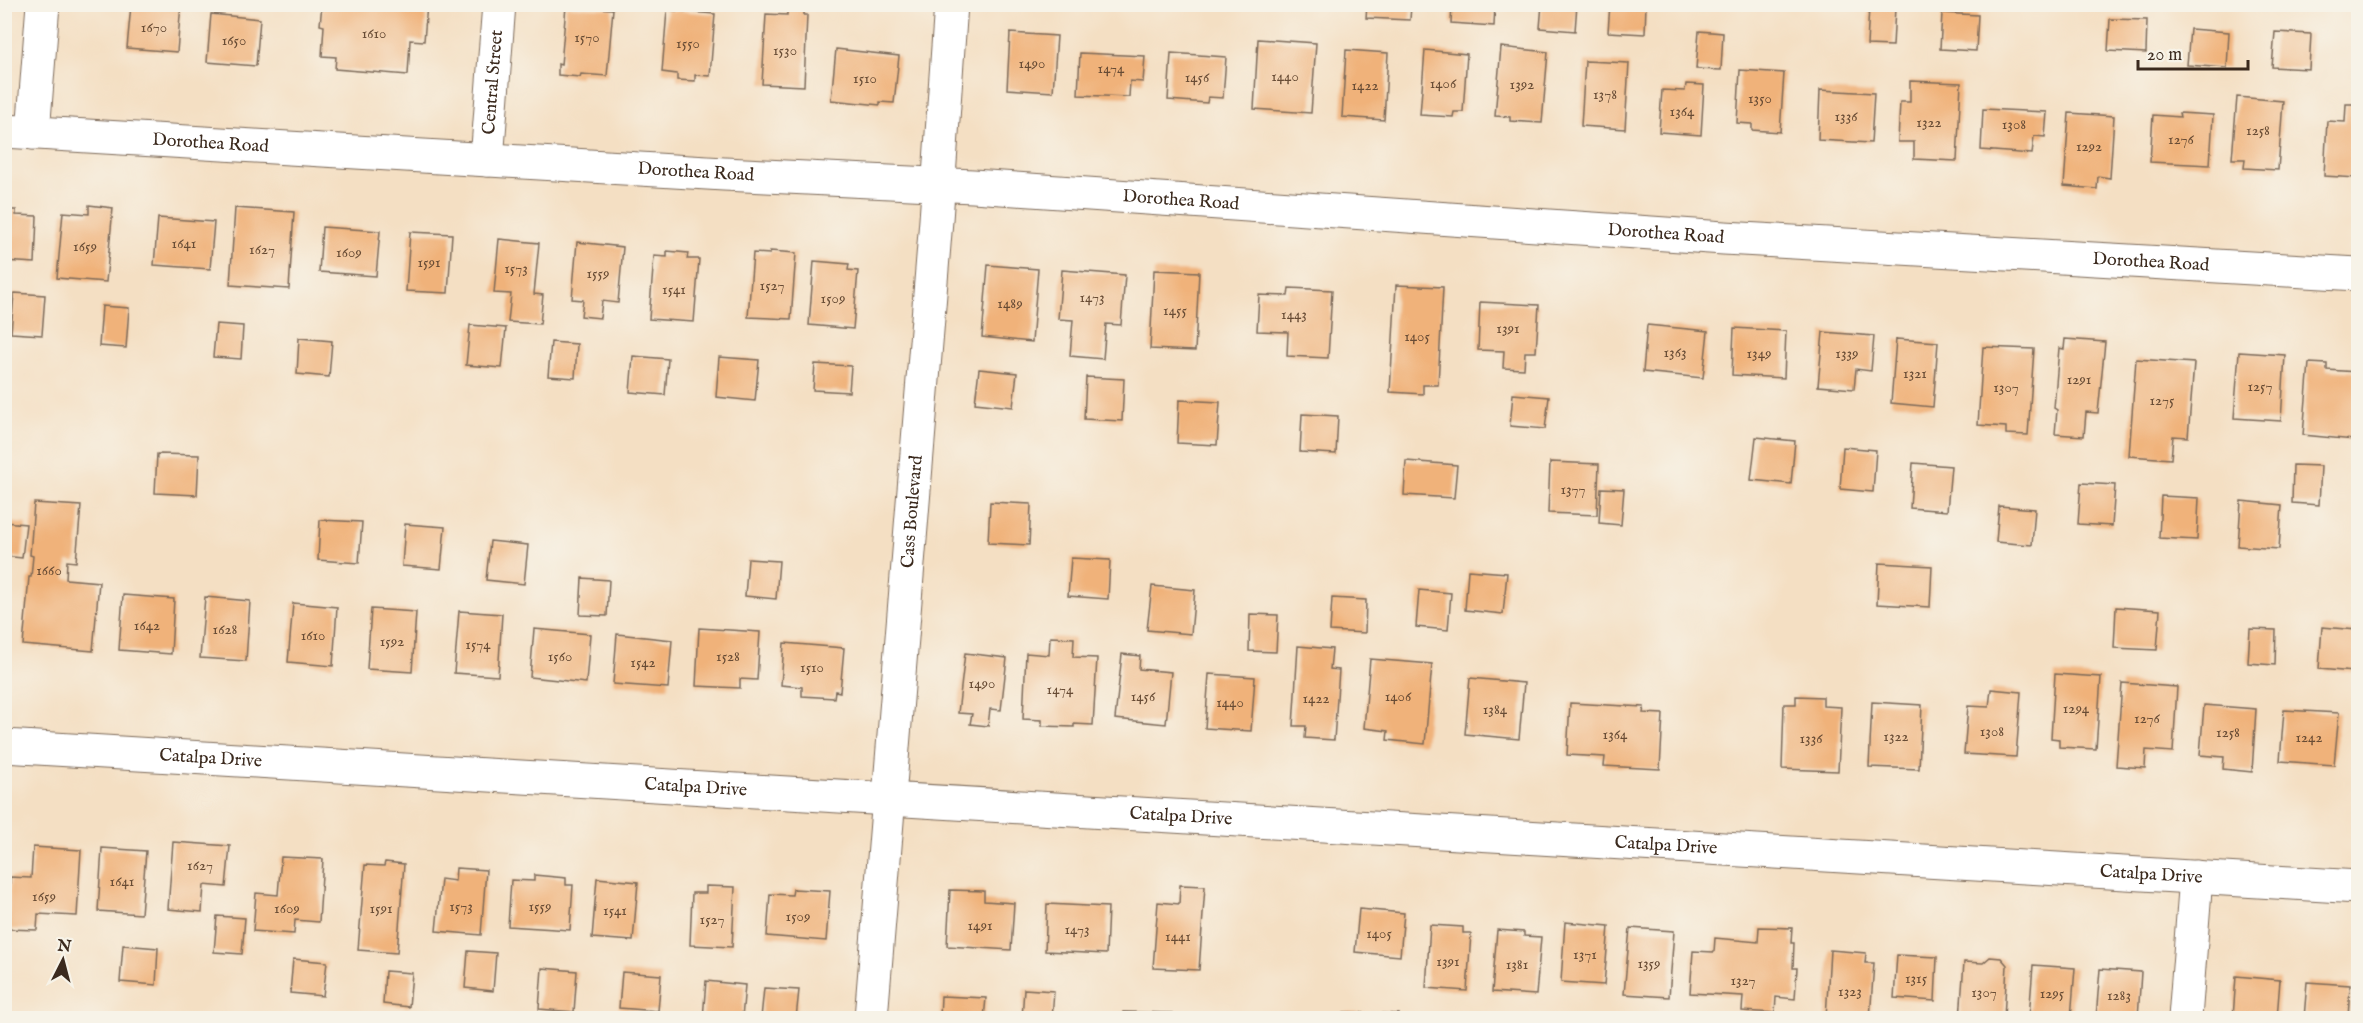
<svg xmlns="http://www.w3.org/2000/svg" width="2363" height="1023" viewBox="0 0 2363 1023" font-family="'IM FELL English',serif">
<rect width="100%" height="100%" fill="#f7f3e8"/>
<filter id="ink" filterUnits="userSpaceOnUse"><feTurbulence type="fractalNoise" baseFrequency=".0167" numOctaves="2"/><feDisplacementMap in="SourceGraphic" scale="12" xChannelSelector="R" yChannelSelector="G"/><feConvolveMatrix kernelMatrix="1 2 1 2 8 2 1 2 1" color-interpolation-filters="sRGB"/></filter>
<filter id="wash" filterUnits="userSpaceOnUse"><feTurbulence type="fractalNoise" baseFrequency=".008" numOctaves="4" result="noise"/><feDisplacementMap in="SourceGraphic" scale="24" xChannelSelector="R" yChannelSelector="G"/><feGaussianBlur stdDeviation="1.35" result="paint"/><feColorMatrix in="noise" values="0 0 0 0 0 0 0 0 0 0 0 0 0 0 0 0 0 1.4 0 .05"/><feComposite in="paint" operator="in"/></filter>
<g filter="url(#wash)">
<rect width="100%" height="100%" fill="#f4dfc3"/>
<g id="blocks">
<!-- building -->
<g fill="#f0b27a">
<path d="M155 4H181L177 52 127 48 131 5 155 7Z"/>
<path d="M322 4H427L424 41 410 40 408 75 335 69 336 57 322 56 324 26 320 25Z"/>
<path d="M787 4H804V15H807L804 86 762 84 766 14 787 15Z"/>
<path d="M1452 4H1495L1494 26 1451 23Z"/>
<path d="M1542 4H1577L1575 31 1540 28Z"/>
<path d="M1610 4H1646L1645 34 1608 32Z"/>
<path d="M1367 5H1411L1410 20 1366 18Z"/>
<path d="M566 6 613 9 607 76 581 74 580 77 558 75V64L561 65Z"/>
<path d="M1869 6 1895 7 1893 46 1867 45Z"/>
<path d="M667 10 715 14 710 76 695 75V81L677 80V74L662 72Z"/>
<path d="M1942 13 1978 15 1976 51 1940 49Z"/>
<path d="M211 14 260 19 256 66 207 62Z"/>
<path d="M2110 19 2147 20 2146 53 2108 51Z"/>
<path d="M2190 29 2229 32 2227 68 2187 65Z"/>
<path d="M1699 31 1723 33 1721 70 1696 69Z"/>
<path d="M2275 32 2311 34 2309 69 2272 67Z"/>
<path d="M1010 33 1057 36 1053 92 1007 89Z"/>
<path d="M1258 39 1316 43 1311 113 1254 109Z"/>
<path d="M1501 47 1548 52 1542 123 1510 121V117L1495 116Z"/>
<path d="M836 49 899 56 894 103 880 102V105L831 100Z"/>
<path d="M1346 50 1388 53 1384 120 1342 117Z"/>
<path d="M1425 50 1467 54 1463 112H1454L1453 117 1420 115Z"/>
<path d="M1080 53 1145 56 1143 82 1130 81 1129 97 1078 95Z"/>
<path d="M1171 53 1226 57 1223 98 1208 97 1207 103 1168 100Z"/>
<path d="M1585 61 1629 63 1625 129 1581 126Z"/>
<path d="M1740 70 1784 73 1780 132 1752 130V124L1737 123Z"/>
<path d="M1910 81 1961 83 1957 161 1914 159V142H1898L1900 102H1910Z"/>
<path d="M1686 84 1704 85 1701 135 1659 132 1662 90 1685 91Z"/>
<path d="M1820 90 1874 93 1871 143 1818 140Z"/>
<path d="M2237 97 2283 101 2278 170 2244 168 2245 159H2232Z"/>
<path d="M2346 104H2358V178L2324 176 2327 121 2345 122Z"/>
<path d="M1983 109 2047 112 2045 137 2034 136 2032 154 1981 150Z"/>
<path d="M2069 113 2114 116 2110 178 2098 176 2097 189 2064 186Z"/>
<path d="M2179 113 2213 115 2210 165 2150 162 2153 115 2180 117Z"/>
<path d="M89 205 113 208 106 282 57 278 63 212 89 214Z"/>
<path d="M235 208 294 212 289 289 230 285Z"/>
<path d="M4 210H16V215L37 216 35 263 4 261Z"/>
<path d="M158 218 214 222 210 269 154 265Z"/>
<path d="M322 227 380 231 376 276 319 272Z"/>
<path d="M410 232 452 234 448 293 406 291Z"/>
<path d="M499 239 539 243 534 294 543 295 540 324 508 322 511 294 494 293Z"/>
<path d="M577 242 623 247 618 303 602 301 600 318 581 316 583 300 572 299Z"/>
<path d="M667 251 688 253 687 259H699L694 322 649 319 654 256 667 257Z"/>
<path d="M770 251 796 253 791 319 748 317 753 253 770 254Z"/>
<path d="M814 261 849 264 848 270 858 271 853 329 809 325Z"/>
<path d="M988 265 1038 269 1032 342 982 337Z"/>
<path d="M1062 270 1125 275 1121 325 1106 324 1103 359 1070 356 1073 320 1058 319Z"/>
<path d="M1154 270 1199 272 1195 351 1150 349Z"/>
<path d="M1396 285 1443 287 1438 385H1423V394L1390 392Z"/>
<path d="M1289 288 1332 290 1328 358 1287 356 1288 332 1257 331 1259 295 1288 296Z"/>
<path d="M14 293 45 295 42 335 11 333Z"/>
<path d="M1480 302 1539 305 1536 352H1525L1524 369 1503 368 1504 351 1478 350Z"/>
<path d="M102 306 129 308 126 348 99 346Z"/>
<path d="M216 324 243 326 241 359 213 357Z"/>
<path d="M470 325 506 328 502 368 466 365Z"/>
<path d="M1647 325 1708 331 1703 378 1643 372Z"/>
<path d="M1734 328 1786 331 1784 378 1732 375Z"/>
<path d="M1823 332 1874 336 1871 371 1856 369 1854 389 1818 386Z"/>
<path d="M299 338 332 341 329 377 297 374Z"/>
<path d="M1896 339 1938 342 1933 407 1891 403Z"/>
<path d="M2065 339 2105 342 2098 413 2086 412 2084 436 2055 434 2057 410 2054 408 2059 348 2064 349Z"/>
<path d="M551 342 577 344 575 378 548 376Z"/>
<path d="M1983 347 2034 349 2028 435 2006 434V427L1978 425Z"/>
<path d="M2239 352 2285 355 2281 421 2234 418Z"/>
<path d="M633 356 668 359 665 395 630 392Z"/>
<path d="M719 357 759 360 755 401 716 397Z"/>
<path d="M2136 359 2194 363 2188 437 2173 436 2171 459 2129 456Z"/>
<path d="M2309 363 2327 364V370L2358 372V401H2357L2354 440 2303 435Z"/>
<path d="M815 364 851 366 849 392 813 390Z"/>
<path d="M979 369 1017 373 1013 407 975 403Z"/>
<path d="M1086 377 1124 379 1122 421 1084 419Z"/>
<path d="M1513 394 1549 397 1545 429 1510 426Z"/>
<path d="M1179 400 1220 402 1217 445 1177 443Z"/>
<path d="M1302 414 1338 416 1336 454 1300 452Z"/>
<path d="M1756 437 1795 441 1791 484 1751 480Z"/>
<path d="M1843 447 1876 450 1873 492 1840 489Z"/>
<path d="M157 454 199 455 197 495 155 493Z"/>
<path d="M1406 461 1457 465 1454 498 1404 495Z"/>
<path d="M1550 462 1599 464 1597 515 1548 513Z"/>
<path d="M1913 463 1951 466 1947 511 1910 508Z"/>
<path d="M2293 465 2321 466 2319 505 2292 503Z"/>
<path d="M2081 483 2115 485 2112 526 2078 524Z"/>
<path d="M1601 488 1624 489 1621 525 1599 523Z"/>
<path d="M2161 496 2199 498 2197 540 2159 538Z"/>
<path d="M2241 501 2282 505 2279 549 2238 546Z"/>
<path d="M990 502 1031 504 1029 545 988 543Z"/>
<path d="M34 503 81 506 76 562 67 561 66 579 99 582 93 651 23 645 29 577H31L33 556 30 555Z"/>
<path d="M1999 506 2035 509 2032 545 1996 542Z"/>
<path d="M320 520 362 522 359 563 318 560Z"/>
<path d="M4 522 26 524 22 558 4 556Z"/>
<path d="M405 524 445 527 441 569 402 566Z"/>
<path d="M490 541 528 545 524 584 486 580Z"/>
<path d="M1071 558 1110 560 1108 599 1068 596Z"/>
<path d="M748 559 779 561 776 599 745 596Z"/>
<path d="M1879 563 1932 566 1930 607 1877 604Z"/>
<path d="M1468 570 1507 573 1503 614 1465 610Z"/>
<path d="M582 578 609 580 607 616 580 615Z"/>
<path d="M1152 586 1195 590 1191 634 1147 630Z"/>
<path d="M1419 590 1451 593 1448 630 1416 627Z"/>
<path d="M123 595 174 599 171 654 119 650Z"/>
<path d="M205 597 250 601 246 661 200 658Z"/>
<path d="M1332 598 1366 600 1365 633 1330 631Z"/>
<path d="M293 603 337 607 333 666 288 662Z"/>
<path d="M2116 607 2160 610 2157 650 2114 648Z"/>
<path d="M371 609 416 612 412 672 367 669Z"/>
<path d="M459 611 502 614 498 676 454 673Z"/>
<path d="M1250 614 1278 615 1276 652 1249 651Z"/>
<path d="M2322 627 2357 630 2354 672 2319 669Z"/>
<path d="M699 628 760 632 757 680 740 679V688L696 686Z"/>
<path d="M534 629 590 634 586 683 530 677Z"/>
<path d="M2250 629 2276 630 2275 665 2248 663Z"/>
<path d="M617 634 672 640 668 688 613 684Z"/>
<path d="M1050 637 1074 638 1073 657 1097 658 1093 725 1074 724V727L1042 726V720L1023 719 1026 653 1049 655Z"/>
<path d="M784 643 844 648 840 692 835 691 834 698 802 696V687L781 685Z"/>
<path d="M1298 646 1332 649 1330 669 1339 670 1334 740 1305 738 1306 726H1293Z"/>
<path d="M965 653 1007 658 1001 710 990 709 988 726 970 724 972 714 958 713Z"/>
<path d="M1122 654 1140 656 1139 669 1171 672 1166 724 1115 719Z"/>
<path d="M1370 659 1432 664 1425 744 1387 740 1388 731 1364 728Z"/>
<path d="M1209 674 1255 677 1251 731 1205 728Z"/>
<path d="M2055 674 2101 677 2096 749 2059 747V739L2051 738Z"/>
<path d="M1470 678 1524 683 1519 739 1465 734Z"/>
<path d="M2122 683 2177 687 2173 752 2146 750 2145 768 2116 766Z"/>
<path d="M1991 689 2021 692 2016 757 1964 754 1968 706 1989 707Z"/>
<path d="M1796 696 1823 697V706L1841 707 1838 771 1782 769 1784 704H1796Z"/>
<path d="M1872 702 1922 705 1919 769 1869 767Z"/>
<path d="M1570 703 1644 707 1643 713 1663 714 1660 769 1604 766 1605 757 1567 755Z"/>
<path d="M2204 705 2256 709 2252 772 2223 769 2224 757 2200 755Z"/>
<path d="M2284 710 2339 713 2334 765 2280 761Z"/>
<path d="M173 842 230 846 226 887 204 885 202 912 168 909Z"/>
<path d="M33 847 81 850 77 916 38 914 37 930 8 929 10 877 31 878Z"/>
<path d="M102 848 146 851 141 914 98 911Z"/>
<path d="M281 857 323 859 319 922 295 920 294 934 253 931 256 893 278 895Z"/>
<path d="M385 862 404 864 397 953 358 950 365 865 384 866Z"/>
<path d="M456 868 486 870 481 935 436 931 441 879 455 881Z"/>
<path d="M534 875 566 878V885H573L570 930 508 926 511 880 534 881Z"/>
<path d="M597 878 638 882 633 941 592 938Z"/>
<path d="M1180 885 1205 886 1199 970 1153 968 1158 902 1179 904Z"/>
<path d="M706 886 735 887 732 947 690 945 692 893H706Z"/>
<path d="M793 889 830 891 826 941 767 936 770 894 792 895Z"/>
<path d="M950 890 984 891V901L1014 903 1011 950 947 946Z"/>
<path d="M1047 904 1108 907 1106 954 1045 951Z"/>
<path d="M1359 909 1404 913 1400 956 1355 952Z"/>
<path d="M217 916 245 918 242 954 214 952Z"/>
<path d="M1565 922 1609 926 1604 985 1561 982Z"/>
<path d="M1430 925 1463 927V933H1471L1467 991 1426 988Z"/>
<path d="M1759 927 1792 928 1791 943H1794L1793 968H1797L1795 999 1776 997 1775 1013 1742 1011 1743 996 1690 993 1693 951 1714 952 1715 938 1758 942Z"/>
<path d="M1630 928 1674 931 1669 997 1624 994Z"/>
<path d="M1497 930 1524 932V936L1541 937 1536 995 1492 992Z"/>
<path d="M123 945 158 948 156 985 120 982Z"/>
<path d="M1830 950 1866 953 1865 963H1874L1870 1018H1826Z"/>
<path d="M468 951 496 953 493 991 465 988Z"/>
<path d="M1897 955 1937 957 1935 1001 1894 998Z"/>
<path d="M1990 957 2001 958 2007 965 2004 1018H1960L1964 962 1983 963Z"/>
<path d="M293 959 327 962 323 996 290 993Z"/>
<path d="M2033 965 2075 968 2071 1018H2029Z"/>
<path d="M542 968 577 971 574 1012 539 1009Z"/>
<path d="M2100 969 2141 972 2138 1018H2096Z"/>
<path d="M385 971 412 973 409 1007 383 1004Z"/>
<path d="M622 972 661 975 658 1011 619 1008Z"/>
<path d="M2236 976 2280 980 2277 1018H2233Z"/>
<path d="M706 981 745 985 742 1018H703Z"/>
<path d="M2307 982 2350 985 2348 1018H2304Z"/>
<path d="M764 988 799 990 796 1018H761Z"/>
<path d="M1024 989 1054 991 1052 1018H1022Z"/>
<path d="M941 996 986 998 984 1018H940Z"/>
<path d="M1123 1012 1173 1013V1018H1123Z"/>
<path d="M1344 1012 1399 1014 1398 1018H1344Z"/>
<path d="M350 1014 382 1017V1018H350Z"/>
</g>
</g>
</g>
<g filter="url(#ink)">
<use href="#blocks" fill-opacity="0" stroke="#7c6958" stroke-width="1.5"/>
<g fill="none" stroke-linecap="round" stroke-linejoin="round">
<!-- street casing -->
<g stroke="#7c6958" stroke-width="35">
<g id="street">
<path id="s1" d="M4 131 724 174 973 186 1724 238 2358 274"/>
<path d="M33 133 43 4"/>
<path id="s2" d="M487 160 499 4"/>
<path id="s3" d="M871 1018 936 220 951 4"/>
<path d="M2185 1018 2196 877"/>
</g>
</g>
<!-- secondary casing -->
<g stroke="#7c6958" stroke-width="35">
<g id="secondary">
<path id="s4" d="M4 746 2358 887"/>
</g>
</g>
<!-- street -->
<use href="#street" stroke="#fff" stroke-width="33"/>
<!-- secondary -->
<use href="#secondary" stroke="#fff" stroke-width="33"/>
</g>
</g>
<g text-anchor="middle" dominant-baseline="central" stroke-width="5" stroke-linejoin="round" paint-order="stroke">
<!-- number labels -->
<g font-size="15" fill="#684c35">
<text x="154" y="27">1670</text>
<text x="374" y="33">1610</text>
<text x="587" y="37">1570</text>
<text x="234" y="40">1650</text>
<text x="688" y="43">1550</text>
<text x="785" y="50">1530</text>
<text x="1032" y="63">1490</text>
<text x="1111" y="68">1474</text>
<text x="1285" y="76">1440</text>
<text x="1197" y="77">1456</text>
<text x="865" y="78">1510</text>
<text x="1443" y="83">1406</text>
<text x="1522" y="84">1392</text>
<text x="1365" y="85">1422</text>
<text x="1605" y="94">1378</text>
<text x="1760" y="98">1350</text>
<text x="1682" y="111">1364</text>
<text x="1846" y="116">1336</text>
<text x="1929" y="122">1322</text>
<text x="2014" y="124">1308</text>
<text x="2258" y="130">1258</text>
<text x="2181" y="139">1276</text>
<text x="2089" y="146">1292</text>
<text x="184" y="243">1641</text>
<text x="85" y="246">1659</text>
<text x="262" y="249">1627</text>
<text x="349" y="252">1609</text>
<text x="429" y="262">1591</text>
<text x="516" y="268">1573</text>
<text x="598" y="273">1559</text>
<text x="772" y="285">1527</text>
<text x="674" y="289">1541</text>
<text x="1092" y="297">1473</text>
<text x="833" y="298">1509</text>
<text x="1010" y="303">1489</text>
<text x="1175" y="310">1455</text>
<text x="1294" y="314">1443</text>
<text x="1508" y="328">1391</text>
<text x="1417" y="336">1405</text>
<text x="1675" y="352">1363</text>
<text x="1759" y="353">1349</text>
<text x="1847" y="353">1339</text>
<text x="1915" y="373">1321</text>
<text x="2079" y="379">1291</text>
<text x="2260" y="386">1257</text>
<text x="2006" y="387">1307</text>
<text x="2162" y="400">1275</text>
<text x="1573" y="489">1377</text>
<text x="49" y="570">1660</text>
<text x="147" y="625">1642</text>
<text x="225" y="629">1628</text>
<text x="313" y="635">1610</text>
<text x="392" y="641">1592</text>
<text x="478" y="644">1574</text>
<text x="560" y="656">1560</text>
<text x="728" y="656">1528</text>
<text x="643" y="662">1542</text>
<text x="812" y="667">1510</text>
<text x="982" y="683">1490</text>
<text x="1060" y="689">1474</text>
<text x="1143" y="696">1456</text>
<text x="1398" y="696">1406</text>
<text x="1316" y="698">1422</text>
<text x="1230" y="702">1440</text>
<text x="2076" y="708">1294</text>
<text x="1495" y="709">1384</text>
<text x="2147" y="718">1276</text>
<text x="1992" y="731">1308</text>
<text x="2228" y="732">1258</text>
<text x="1615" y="734">1364</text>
<text x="1896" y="736">1322</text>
<text x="2309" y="737">1242</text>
<text x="1811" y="738">1336</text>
<text x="200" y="865">1627</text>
<text x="122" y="881">1641</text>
<text x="44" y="896">1659</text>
<text x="461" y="906">1573</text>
<text x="540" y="906">1559</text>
<text x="287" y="908">1609</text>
<text x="381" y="908">1591</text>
<text x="615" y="910">1541</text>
<text x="798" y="916">1509</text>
<text x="712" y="919">1527</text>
<text x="980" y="925">1491</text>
<text x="1077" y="929">1473</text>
<text x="1379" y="933">1405</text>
<text x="1178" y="936">1441</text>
<text x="1585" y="954">1371</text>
<text x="1448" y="961">1391</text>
<text x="1649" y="963">1359</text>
<text x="1517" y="964">1381</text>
<text x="1916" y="978">1315</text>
<text x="1743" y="980">1327</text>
<text x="1850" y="991">1323</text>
<text x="1984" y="992">1307</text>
<text x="2052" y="993">1295</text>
<text x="2119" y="995">1283</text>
</g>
<!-- street labels -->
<g font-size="18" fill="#3b2a1e" stroke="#f7f3e8">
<text stroke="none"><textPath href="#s2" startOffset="78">Central Street</textPath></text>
<text stroke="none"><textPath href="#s1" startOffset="207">Dorothea Road</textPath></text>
<text stroke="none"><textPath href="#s1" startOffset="693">Dorothea Road</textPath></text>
<text stroke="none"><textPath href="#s1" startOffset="1179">Dorothea Road</textPath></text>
<text stroke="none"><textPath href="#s1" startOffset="1665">Dorothea Road</textPath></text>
<text stroke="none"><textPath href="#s1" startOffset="2151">Dorothea Road</textPath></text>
<text stroke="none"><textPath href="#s3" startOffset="508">Cass Boulevard</textPath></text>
<text stroke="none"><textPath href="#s4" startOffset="207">Catalpa Drive</textPath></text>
<text stroke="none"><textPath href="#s4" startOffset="693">Catalpa Drive</textPath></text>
<text stroke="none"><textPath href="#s4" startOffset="1179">Catalpa Drive</textPath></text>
<text stroke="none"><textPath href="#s4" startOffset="1665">Catalpa Drive</textPath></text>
<text stroke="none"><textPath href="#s4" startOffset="2151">Catalpa Drive</textPath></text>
</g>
</g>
<!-- margin -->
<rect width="2363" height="1023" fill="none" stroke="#f7f3e8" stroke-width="24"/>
<!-- north arrow -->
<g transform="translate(63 960) rotate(6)" stroke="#f7f3e8" stroke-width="4.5" paint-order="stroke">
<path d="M0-4.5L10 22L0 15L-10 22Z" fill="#3b2a1e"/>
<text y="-9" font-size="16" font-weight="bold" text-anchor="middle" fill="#3b2a1e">N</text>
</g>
<!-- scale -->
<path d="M2138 60v9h110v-9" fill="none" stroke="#3b2a1e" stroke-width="3"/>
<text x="2147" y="60" font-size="18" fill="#3b2a1e" stroke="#f7f3e8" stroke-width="4.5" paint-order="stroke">20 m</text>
</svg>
